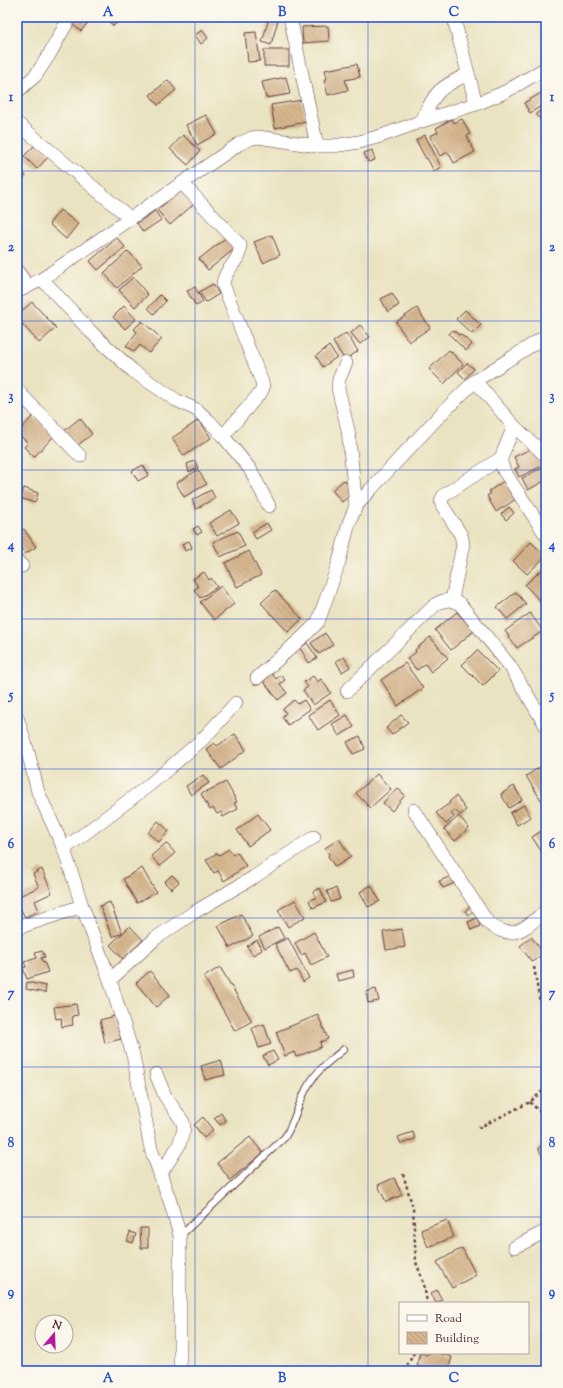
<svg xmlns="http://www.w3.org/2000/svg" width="563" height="1388" viewBox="0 0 563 1388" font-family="'Sorts Mill Goudy',serif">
<defs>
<pattern id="building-back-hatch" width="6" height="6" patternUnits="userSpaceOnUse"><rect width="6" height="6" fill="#d5b58c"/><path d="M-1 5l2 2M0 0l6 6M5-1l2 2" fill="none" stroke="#b89b79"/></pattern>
</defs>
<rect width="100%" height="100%" fill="#fbf7ec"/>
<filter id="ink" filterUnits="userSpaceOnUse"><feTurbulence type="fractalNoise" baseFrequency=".025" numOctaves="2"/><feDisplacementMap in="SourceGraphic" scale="8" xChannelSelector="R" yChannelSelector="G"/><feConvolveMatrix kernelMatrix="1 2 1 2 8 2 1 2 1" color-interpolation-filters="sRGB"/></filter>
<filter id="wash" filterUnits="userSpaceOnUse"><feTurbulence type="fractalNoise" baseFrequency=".012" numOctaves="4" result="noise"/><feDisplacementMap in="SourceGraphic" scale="16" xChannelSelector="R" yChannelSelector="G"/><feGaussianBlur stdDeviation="0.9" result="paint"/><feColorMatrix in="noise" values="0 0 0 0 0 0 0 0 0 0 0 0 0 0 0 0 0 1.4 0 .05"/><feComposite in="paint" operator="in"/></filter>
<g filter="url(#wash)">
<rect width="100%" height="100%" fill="#eae3c1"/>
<g id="blocks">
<!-- building -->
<g fill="url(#building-back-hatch)">
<path d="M78 17H86L90 20 81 31 72 24Z"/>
<path d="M105 17H124L113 26Z"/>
<path d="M300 17H326V19L300 21Z"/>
<path d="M269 18 278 20 271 45 262 42Z"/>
<path d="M328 26 329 41 303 43 302 27Z"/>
<path d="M202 30 208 38 201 44 195 35Z"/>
<path d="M256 32 260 61 248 62 245 33Z"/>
<rect x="264" y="50" width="25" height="16"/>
<path d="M357 64 360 77 345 80 348 90 328 95 324 80 327 79 325 70Z"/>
<path d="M286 77 290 94 266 98 262 82Z"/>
<path d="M168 80 176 90 158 105 150 95Z"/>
<path d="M541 93 546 103 530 113 524 103Z"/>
<path d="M302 100 306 122 275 128 271 105Z"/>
<path d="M546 107V127L536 114Z"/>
<path d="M206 115 217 134 197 145 186 125Z"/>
<path d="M452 119 454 123 462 119 470 134 467 136 475 152 454 163 448 152 440 156 430 136 438 132 436 128Z"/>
<path d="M183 135 200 151 188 165 170 149Z"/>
<path d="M425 135 441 167 434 171 427 158 426 159 416 140Z"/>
<path d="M37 143 50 155 37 169 24 156Z"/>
<path d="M372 150 375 160 368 162 364 153Z"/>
<path d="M17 165 26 176 17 184Z"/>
<path d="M182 189 195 203 170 225 157 210Z"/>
<path d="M60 210 78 224 66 239 49 224Z"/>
<path d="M155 211 161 220 143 232 137 223Z"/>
<path d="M272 235 280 255 263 263 254 242Z"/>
<path d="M228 236 237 247 208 270 199 259Z"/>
<path d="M117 238 125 247 98 270 90 261Z"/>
<path d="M128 251 142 266 117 288 104 273Z"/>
<path d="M133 277 148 295 135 307 119 290Z"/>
<path d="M213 284 219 294 206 302 199 292Z"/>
<path d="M195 287 203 302 196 306 187 291Z"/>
<path d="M392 293 399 305 388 312 381 299Z"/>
<path d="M160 295 166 301 154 314 148 308Z"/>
<path d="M32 302 56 328 39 343 17 318V315Z"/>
<path d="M124 306 136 319 125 329 113 317Z"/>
<path d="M417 308 430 328 409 342 396 322Z"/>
<path d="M465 310 481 325 472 334 456 319Z"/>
<path d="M142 321 162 339 149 353 140 345 134 352 126 346 137 332 134 329Z"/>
<path d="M360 325 370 337 360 344 351 333Z"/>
<path d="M453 330 459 335 460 334 472 344 466 351 449 334Z"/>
<path d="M346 333 358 351 345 360 333 342Z"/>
<path d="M329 346 337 357 323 367 316 356Z"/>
<path d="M449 350 463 364 444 384 429 369Z"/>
<path d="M467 363 474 369 465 379 458 372Z"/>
<path d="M33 416 54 436 34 457 24 447 28 443 17 433Z"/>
<path d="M80 418 92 434 78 445 64 431Z"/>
<path d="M199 420 211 438 184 456 172 438Z"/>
<path d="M535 447 544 465 519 477 515 469 519 467 514 457Z"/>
<path d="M195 461 198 468 189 472 187 464Z"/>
<path d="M143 465 149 475 138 481 132 471Z"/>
<path d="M546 466V480L528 490 522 478Z"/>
<path d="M198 470 207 484 184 497 176 483Z"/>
<path d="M344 480 354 492 342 502 332 490Z"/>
<path d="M504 481 516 499 496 512 487 496 491 493 489 491Z"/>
<path d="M24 488 38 493 35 503 20 498Z"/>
<path d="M211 490 215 498 196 509 192 500Z"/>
<path d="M509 507 514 513 506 520 501 514Z"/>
<path d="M231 510 239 523 217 536 209 523Z"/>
<path d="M267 523 271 530 256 539 252 532Z"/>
<path d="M198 526 202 532 197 535 193 529Z"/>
<path d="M24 529 36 547 25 554 17 541V534Z"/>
<path d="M238 531 245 546 220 557 213 542Z"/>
<path d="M189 541 192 548 185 551 182 544Z"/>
<path d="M531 542 546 556 527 574 513 561Z"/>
<path d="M249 551 261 575 237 587 225 563Z"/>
<path d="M546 566V607L525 585Z"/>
<path d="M204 572 209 580 211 578 217 587 200 598 194 590 198 587 193 579Z"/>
<path d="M221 586 234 604 214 620 200 602Z"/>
<path d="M275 590 302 619 288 632 261 603Z"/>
<path d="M516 592 526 604 507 619 497 607Z"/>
<path d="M457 612 474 631 451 650 435 630Z"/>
<path d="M530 613 543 631 517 648 505 631Z"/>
<path d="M325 633 333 645 319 654 311 643Z"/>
<path d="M430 637 448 658 431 672 425 664 417 670 407 659 416 652 415 650Z"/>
<path d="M307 643 317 658 309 663 300 648Z"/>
<path d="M477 650 498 671 483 686 462 665Z"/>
<path d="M344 657 350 667 342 672 336 661Z"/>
<path d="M405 663 423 688 398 706 381 680Z"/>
<path d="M270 671 276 679 281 675 285 680 280 684 287 693 278 700 261 678Z"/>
<path d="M313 676 317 682 321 679 331 693 313 705 303 690 308 687 304 682Z"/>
<path d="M294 700 298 704 304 700 310 709 288 725 282 717 286 713 283 709Z"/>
<path d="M330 700 340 715 318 730 308 715Z"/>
<path d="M347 715 354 727 339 736 332 724Z"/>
<path d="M401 715 408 722 392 735 386 728Z"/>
<path d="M235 734 246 750 221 769 206 749 214 743 217 746Z"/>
<path d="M360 736 365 749 353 754 347 742Z"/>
<path d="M546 763V797L541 800 526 776Z"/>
<path d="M377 774 391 789 370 808 356 793Z"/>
<path d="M203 775 209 783 191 795 186 786Z"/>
<path d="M226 782 237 802 234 803 238 809 223 817 221 812 217 814 213 808 210 810 201 794Z"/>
<path d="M514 786 522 800 509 808 501 794Z"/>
<path d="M397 788 405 795 392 811 383 803Z"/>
<path d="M456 796 466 810 460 815 455 810 451 813 454 817 446 824 436 813 450 803 449 802Z"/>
<path d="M524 805 531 817 517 825 510 813Z"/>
<path d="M258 814 270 830 248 846 237 830Z"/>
<path d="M459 816 469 828 455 841 444 829Z"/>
<path d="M158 821 169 831 159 842 148 833Z"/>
<path d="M546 828V853L543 854 532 837Z"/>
<path d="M339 839 351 857 335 867 328 856 329 854 325 848Z"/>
<path d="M166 843 175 853 160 866 151 856Z"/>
<path d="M229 849 233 855 237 852 246 866 224 881 218 871 214 873 206 860 217 853 219 855Z"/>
<path d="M142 868 156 892 137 903 123 879Z"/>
<path d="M42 869 52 893 35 901 39 911 25 917 20 908 17 909V897L39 887 33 874Z"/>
<path d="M172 875 179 882 171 889 164 882Z"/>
<path d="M454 875 457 882 443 888 439 881Z"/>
<path d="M371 885 380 901 368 907 360 892Z"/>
<path d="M320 888 326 902 313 908 309 901 316 897 313 892Z"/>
<path d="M336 888 340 899 331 902 327 891Z"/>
<path d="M295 900 305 917 288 927 278 910Z"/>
<path d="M110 902 122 933 112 937 100 906Z"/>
<path d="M472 905 475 910 468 915 465 911Z"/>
<path d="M241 914 253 936 230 948 218 926Z"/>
<path d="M477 918 480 926 471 930 468 922Z"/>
<path d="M130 926 143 940 123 959 110 945Z"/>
<path d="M278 927 284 938 265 948 259 937Z"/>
<path d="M402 929 405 947 386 950 383 932Z"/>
<path d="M314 932 327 957 311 965 305 953 301 955 295 943Z"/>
<path d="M531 937 544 953 532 962 520 946Z"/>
<path d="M288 938 309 978 303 982 297 970 290 973 275 944Z"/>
<path d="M257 940 262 950 253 955 247 946Z"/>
<path d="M42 951 45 957 41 958 43 962 44 961 48 972 27 979 23 968 26 967 24 962 37 958 35 953Z"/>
<path d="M220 967 252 1021 235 1031 204 977Z"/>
<path d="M353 970 354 977 338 981 336 974Z"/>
<path d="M150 971 170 995 156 1007 136 983Z"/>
<path d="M27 982 46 986 45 993 26 989Z"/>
<path d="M376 989 379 1001 368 1003 366 992Z"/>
<path d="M76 1004 78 1015 72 1016 73 1025 62 1027 61 1018 56 1019 54 1007Z"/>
<path d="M318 1015 328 1039 320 1042 321 1047 296 1057 294 1052 285 1056 276 1032Z"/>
<path d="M115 1016 121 1039 105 1043 100 1020Z"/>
<path d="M264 1024 271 1044 259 1048 252 1028Z"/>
<path d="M273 1051 278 1060 268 1065 263 1056Z"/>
<path d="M221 1060 225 1075 205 1080 201 1066Z"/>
<path d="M221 1113 226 1121 220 1125 214 1118Z"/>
<path d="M203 1117 213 1130 204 1138 194 1125Z"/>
<path d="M413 1132 415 1139 401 1144 398 1137Z"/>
<path d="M250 1137 263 1153 230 1180 217 1163Z"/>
<path d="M546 1144V1163L538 1148Z"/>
<path d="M394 1178 402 1195 386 1202 378 1185Z"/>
<path d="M447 1220 454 1237 428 1247 421 1230Z"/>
<path d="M140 1228H148V1248H141Z"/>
<path d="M130 1232 136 1234 133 1243 127 1241Z"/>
<path d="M462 1248 476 1275 452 1288 437 1262Z"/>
<path d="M437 1290 442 1300 436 1303 431 1293Z"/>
<path d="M420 1353 427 1355 428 1353H436L452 1357 448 1371H428L424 1370V1368L417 1366Z"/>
</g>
</g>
</g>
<g filter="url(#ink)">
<use href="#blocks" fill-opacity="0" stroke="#623c42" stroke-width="1"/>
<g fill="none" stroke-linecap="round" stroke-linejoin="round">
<!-- service casing -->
<g stroke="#623c42" stroke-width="8">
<path id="service" d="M180 1236 285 1137C295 1121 299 1100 309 1084 318 1069 331 1060 344 1049"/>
</g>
<!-- minor casing -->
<g stroke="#623c42" stroke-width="14">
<g id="minor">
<path d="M290 17 317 146"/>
<path d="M454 19 476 104"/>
<path d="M17 92 36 75 49 55 70 17"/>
<path d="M422 121C435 91 439 88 468 74"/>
<path d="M17 123 130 218"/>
<path d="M182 183 240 245C241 262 225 267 223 284L262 382 263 388 261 392 223 436"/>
<path d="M17 271 28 286"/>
<path d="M42 279 91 332 133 371 176 400 197 410 209 421 223 436 250 469 269 506"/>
<path d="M17 292 42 279 239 144 252 138 258 137 317 146H333L359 142 381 136 422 121 476 104 505 92 546 68"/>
<path d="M346 363 339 379 338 388 348 430 356 506"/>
<path d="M475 381 514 426 546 456"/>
<path d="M17 390 80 456"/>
<path d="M514 426 501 458V462L504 471 546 535"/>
<path d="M17 561 22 566"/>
<path d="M452 600 463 544 461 535 442 505 441 501 444 495 501 458"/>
<path d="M257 678 305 635 318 622 339 562 349 523 356 506 371 489 442 413 475 381 546 336"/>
<path d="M347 691 436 604C446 599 451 599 460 604L510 666 546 726"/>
<path d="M17 717 28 752 38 792 64 849 82 906 110 980 133 1055 151 1149 170 1201 180 1236V1371"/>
<path d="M414 810 488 923C514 943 524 928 546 911"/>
<path d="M64 849 148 786 203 739 236 703"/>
<path d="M17 928 82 906"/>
<path d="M110 980 156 938 193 913 254 877 314 837"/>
<path d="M156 1074 165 1096 183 1122 184 1129 179 1145 160 1175"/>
<path d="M515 1247 546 1231"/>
</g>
</g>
<!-- path -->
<g stroke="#623c42" stroke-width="2.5" stroke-dasharray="3 3" stroke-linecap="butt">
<path d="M534 967 540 1003 546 1010"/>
<path d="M530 1102 546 1118"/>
<path d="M478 1128 530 1102 546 1088"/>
<path d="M403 1174 413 1208 416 1262 424 1284 427 1303"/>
<path d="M404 1371 414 1353"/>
</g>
<!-- service -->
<use href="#service" stroke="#fff" stroke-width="6"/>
<!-- minor -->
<use href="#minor" stroke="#fff" stroke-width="13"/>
</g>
</g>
<!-- grid -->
<path fill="none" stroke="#1d4ed8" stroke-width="1" stroke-opacity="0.55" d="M195 17V1371M368 17V1371M17 171H546M17 321H546M17 470H546M17 619H546M17 769H546M17 918H546M17 1067H546M17 1217H546"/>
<!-- margin -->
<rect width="563" height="1388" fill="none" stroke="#fbf7ec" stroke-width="44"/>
<!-- legend -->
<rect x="399" y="1302" width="130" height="52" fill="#fbf7ec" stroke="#b4a19f"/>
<rect x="407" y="1315" width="20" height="6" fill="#ffffff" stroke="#b4a19f"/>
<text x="435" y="1322" font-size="12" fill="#4a1f2b">Road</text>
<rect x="407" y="1332" width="20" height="12" fill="url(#building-back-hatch)" stroke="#b4a19f"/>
<text x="435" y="1342" font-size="12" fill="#4a1f2b">Building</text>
<!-- north arrow -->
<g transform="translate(54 1334) rotate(19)"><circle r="19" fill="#fbf7ec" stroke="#b4a19f"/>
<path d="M0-3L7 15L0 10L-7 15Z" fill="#b5179e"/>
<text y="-6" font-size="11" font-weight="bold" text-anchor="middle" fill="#4a1f2b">N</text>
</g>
<rect x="22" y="22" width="519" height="1344" fill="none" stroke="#1d4ed8" stroke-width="1.5"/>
<g font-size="13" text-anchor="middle" font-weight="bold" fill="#1d4ed8">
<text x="108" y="16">A</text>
<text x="282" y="16">B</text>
<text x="454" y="16">C</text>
<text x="11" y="101">1</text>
<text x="552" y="101">1</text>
<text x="11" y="251">2</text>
<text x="552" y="251">2</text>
<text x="11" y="400">3</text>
<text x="552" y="400">3</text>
<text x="11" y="549">4</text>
<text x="552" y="549">4</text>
<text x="11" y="699">5</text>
<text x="552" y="699">5</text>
<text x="11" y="848">6</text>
<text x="552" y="848">6</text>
<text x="11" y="997">7</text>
<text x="552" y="997">7</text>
<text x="11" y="1147">8</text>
<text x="552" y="1147">8</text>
<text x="11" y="1296">9</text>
<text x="552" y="1296">9</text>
<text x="108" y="1382">A</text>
<text x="282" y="1382">B</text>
<text x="454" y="1382">C</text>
</g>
</svg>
